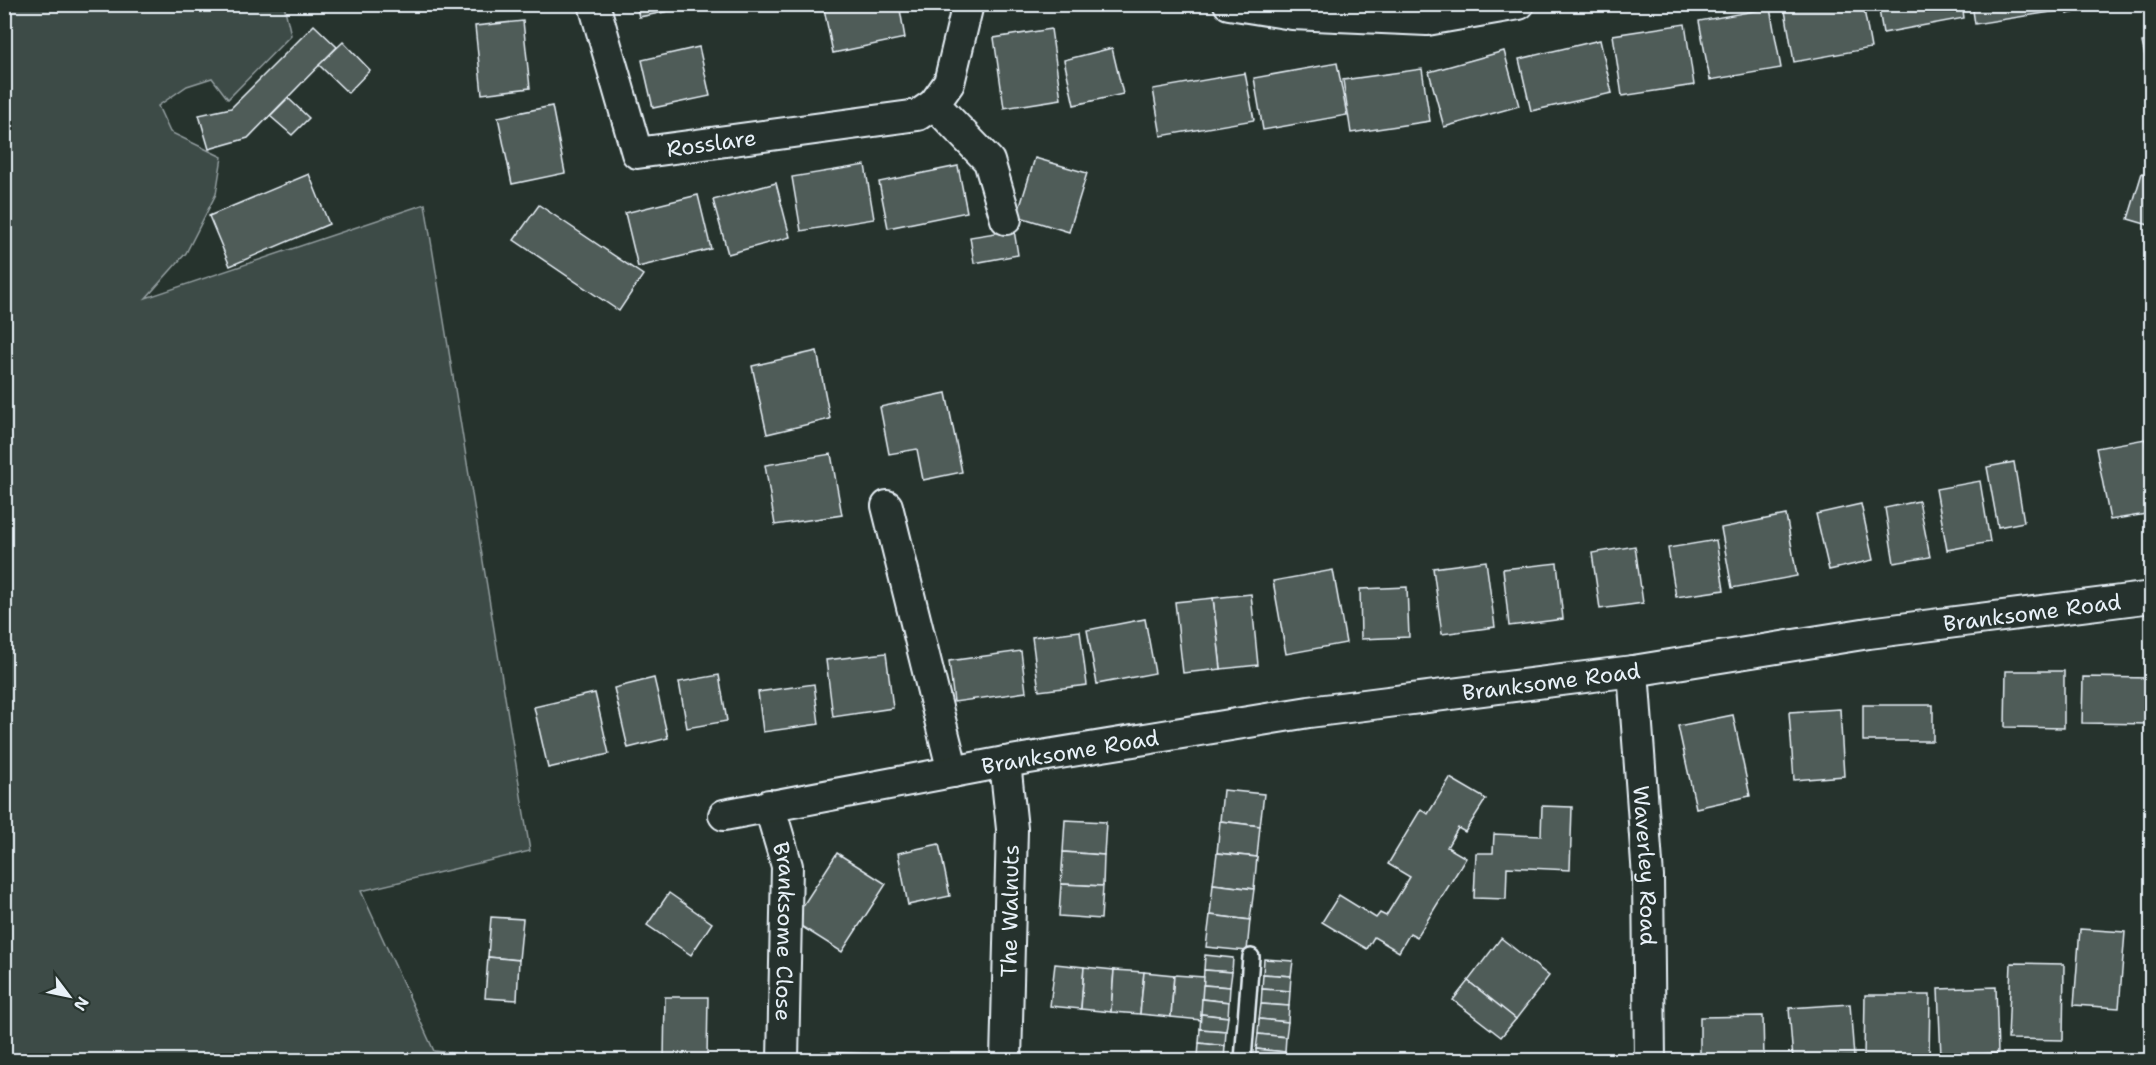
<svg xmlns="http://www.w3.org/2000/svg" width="2156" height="1065" viewBox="0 0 2156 1065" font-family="'Shantell Sans',sans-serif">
<rect width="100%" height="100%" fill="#26332d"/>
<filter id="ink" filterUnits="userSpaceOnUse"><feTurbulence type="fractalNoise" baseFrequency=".0167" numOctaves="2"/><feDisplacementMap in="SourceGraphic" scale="12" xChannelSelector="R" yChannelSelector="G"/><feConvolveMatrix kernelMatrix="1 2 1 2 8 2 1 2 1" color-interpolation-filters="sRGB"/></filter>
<g filter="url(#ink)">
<!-- green -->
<path fill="#3e4b47" stroke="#939ea0" stroke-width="1.5" d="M5 4 284 5 291 35 228 99 212 78 187 86 158 106 170 132 222 157 216 194 186 253 146 298 425 204 530 851 361 891 434 1051 520 1060H5Z"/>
<!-- building -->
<g fill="#505c59" stroke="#e8f1f8" stroke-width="1.5">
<path d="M636 4H695V6L639 17Z"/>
<path d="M823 4H899L905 38 833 53Z"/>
<path d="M1863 4 1871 48 1794 62 1784 5Z"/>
<path d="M1878 4H1962L1964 18 1883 33Z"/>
<path d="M1972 4H2056L2057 11 1975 24Z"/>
<path d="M2065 4H2114L2067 14Z"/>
<path d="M1770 8 1781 68 1710 80 1699 21Z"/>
<path d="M523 21 530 88 482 94 475 26Z"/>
<path d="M1685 24 1694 85 1622 96 1613 35Z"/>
<path d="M314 25 337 47 248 138 209 149 199 115 231 108Z"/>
<path d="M1051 29 1061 99 1004 108 994 38Z"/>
<path d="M1600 40 1612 93 1531 111 1519 59Z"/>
<path d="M2152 40V89L2142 42Z"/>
<path d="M343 42 370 70 348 93 319 65Z"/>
<path d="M699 47 710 96 653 108 642 60Z"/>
<path d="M1112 48 1123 94 1074 105 1064 60Z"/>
<path d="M1504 51 1519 106 1444 127 1429 72Z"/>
<path d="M1337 63 1347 115 1263 130 1254 78Z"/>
<path d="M1422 69 1430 121 1351 133 1343 80Z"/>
<path d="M1245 73 1254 120 1161 136 1153 89Z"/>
<path d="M288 98 309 118 292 135 270 116Z"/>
<path d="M552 106 565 173 512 184 498 117Z"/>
<path d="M1035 158 1087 173 1069 232 1017 216Z"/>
<path d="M865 165 874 219 801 231 792 177Z"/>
<path d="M958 166 967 212 888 228 879 182Z"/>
<path d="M2142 173 2152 176V226L2128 219Z"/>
<path d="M309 174 329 224 230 266 209 216Z"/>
<path d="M776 183 790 237 728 254 713 200Z"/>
<path d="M698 195 711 249 638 267 625 213Z"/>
<path d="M539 205 643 275 619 311 514 240Z"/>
<path d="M1014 230 1018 255 974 263 970 237Z"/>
<path d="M817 351 830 419 767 434 752 366Z"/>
<path d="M946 393 962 472 923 480 917 449 889 454 880 407Z"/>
<path d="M2145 439 2152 474V513L2110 520 2096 448Z"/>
<path d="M831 454 842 515 775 525 765 465Z"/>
<path d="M2014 462 2024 522 1998 527 1987 467Z"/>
<path d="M1980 481 1990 542 1947 550 1936 489Z"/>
<path d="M1919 501 1930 557 1894 563 1885 508Z"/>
<path d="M1861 504 1873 560 1829 570 1816 514Z"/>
<path d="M1786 515 1797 576 1732 588 1721 528Z"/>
<path d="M1716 540 1724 590 1676 597 1668 548Z"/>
<path d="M1635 546 1643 603 1600 609 1592 553Z"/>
<path d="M1486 561 1495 627 1442 634 1433 568Z"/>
<path d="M1557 563 1563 619 1509 626 1503 569Z"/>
<path d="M1333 570 1346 643 1286 654 1273 581Z"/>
<path d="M1407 587 1409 637 1361 639 1360 589Z"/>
<path d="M1251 594 1258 665 1221 669 1213 598Z"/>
<path d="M1213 598 1221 669 1183 673 1175 602Z"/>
<path d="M1145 619 1155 673 1097 684 1087 630Z"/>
<path d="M1080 631 1087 685 1039 691 1032 637Z"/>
<path d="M1021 651 1026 692 954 702 949 661Z"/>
<path d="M886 653 893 708 833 717 826 660Z"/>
<path d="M2006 671H2064V728L2005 727Z"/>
<path d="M719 675 727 721 687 728 679 682Z"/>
<path d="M2083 677 2152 678V724L2082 723Z"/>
<path d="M654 678 668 738 628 748 614 688Z"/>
<path d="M814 684 819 724 763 732 758 692Z"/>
<path d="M595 693 609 754 548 768 534 707Z"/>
<rect x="1863" y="705" width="70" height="36"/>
<path d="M1840 709 1844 776 1794 780 1789 712Z"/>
<path d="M1733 715 1750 796 1696 808 1678 726Z"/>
<path d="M1450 778 1486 799 1465 832 1458 828 1447 847 1466 858 1417 937 1410 933 1399 952 1374 937 1367 949 1322 922 1339 895 1376 918 1380 913 1386 916 1410 877 1388 864 1421 809 1428 814Z"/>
<path d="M1223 790 1264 794 1260 826 1220 821Z"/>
<path d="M1542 806 1572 807 1570 870 1507 867 1506 899 1474 898 1476 853H1493L1494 834 1541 836Z"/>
<path d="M1065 820 1106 822 1104 855 1063 852Z"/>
<path d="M1220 821 1260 826 1257 857 1217 853Z"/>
<path d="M939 844 950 896 908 905 898 853Z"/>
<path d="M1063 852 1104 855 1103 886 1061 884Z"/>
<path d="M837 853 886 884 842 952 793 921Z"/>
<path d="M1217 853 1257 857 1254 889 1213 884Z"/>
<path d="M1061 884 1103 886 1101 919 1059 916Z"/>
<path d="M1213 884 1254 889 1250 920 1210 915Z"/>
<path d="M669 893 712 923 691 955 647 925Z"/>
<path d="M1210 915 1250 920 1247 951 1206 947Z"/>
<path d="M491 917 523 919 519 960 488 957Z"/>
<path d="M2080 929 2125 932 2119 1008 2074 1005Z"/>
<path d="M1501 938 1549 976 1516 1019 1468 981Z"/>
<path d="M1205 955 1233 958 1232 972 1204 970Z"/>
<path d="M488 957 519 960 517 1000 485 998Z"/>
<path d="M1264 959 1293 961 1291 976 1263 974Z"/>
<path d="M2011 963 2064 964 2063 1040 2008 1039Z"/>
<path d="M1055 964 1084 967 1081 1009 1050 1006Z"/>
<path d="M1084 967 1114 970 1111 1012 1081 1009Z"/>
<path d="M1114 970 1144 972 1140 1014 1111 1012Z"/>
<path d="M1204 970 1232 972 1230 987 1203 985Z"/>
<path d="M1144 972 1174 975 1171 1017 1140 1014Z"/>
<path d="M1263 974 1291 976 1290 991 1262 989Z"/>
<path d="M1174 975 1204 977 1201 1020 1171 1017Z"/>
<path d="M1468 981 1516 1019 1501 1037 1453 1000Z"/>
<path d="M1203 985 1230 987 1229 1002 1202 999Z"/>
<path d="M1996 987 1998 1053 1941 1056 1938 989Z"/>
<path d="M1262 989 1290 991 1289 1006 1261 1004Z"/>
<path d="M1865 995H1930L1929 1060H1864Z"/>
<path d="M665 997H708L707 1059 664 1060Z"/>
<path d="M1202 999 1229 1002 1228 1017 1201 1014Z"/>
<path d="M1261 1004 1289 1006 1288 1022 1259 1019Z"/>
<path d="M1850 1004 1854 1057 1793 1060 1789 1008Z"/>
<path d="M1201 1014 1228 1017 1226 1031 1200 1029Z"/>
<path d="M1763 1016 1764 1060H1700V1017Z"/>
<path d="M1259 1019 1288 1022 1286 1037 1258 1034Z"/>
<path d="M1200 1029 1226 1031 1225 1046 1199 1043Z"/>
<path d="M1258 1034 1286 1037 1285 1052 1256 1049Z"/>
<path d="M1199 1043 1225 1046 1224 1060 1198 1058Z"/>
<path d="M1256 1049 1285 1052 1284 1060H1256Z"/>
<path d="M822 1052 868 1054V1060H821Z"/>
</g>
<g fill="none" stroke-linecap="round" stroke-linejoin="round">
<!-- lane casing -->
<g stroke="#e8f1f8" stroke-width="20">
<path id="lane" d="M1243 1060 1251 957"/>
</g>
<!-- street casing -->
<g stroke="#e8f1f8" stroke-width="34">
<g id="street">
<path id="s1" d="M594 4 637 153 918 115 934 104"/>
<path d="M968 4 949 83 934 104 989 161 1006 219"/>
<path d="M1229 4 1292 14 1427 20 1519 4"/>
<path d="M887 506 953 772"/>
<path id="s2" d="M1633 671 1648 877 1650 1060"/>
<path d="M1005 762 1012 829 1006 1060"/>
<path id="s3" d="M769 805 787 866 783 1060"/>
<path id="s4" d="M724 815 1005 762 1309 712 1633 671 1869 633 2152 597"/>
</g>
</g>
<!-- lane -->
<use href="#lane" stroke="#26332d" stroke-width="15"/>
<!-- street -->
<use href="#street" stroke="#26332d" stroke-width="30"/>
</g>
</g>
<g text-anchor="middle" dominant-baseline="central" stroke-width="5" stroke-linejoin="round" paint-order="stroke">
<!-- street labels -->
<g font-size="22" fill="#e8f1f8" stroke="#26332d">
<text stroke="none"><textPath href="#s1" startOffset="230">Rosslare</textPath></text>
<text stroke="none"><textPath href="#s4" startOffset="1324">Branksome Road</textPath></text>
<text stroke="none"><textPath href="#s4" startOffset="838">Branksome Road</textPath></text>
<text stroke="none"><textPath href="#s4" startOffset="352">Branksome Road</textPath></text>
<text stroke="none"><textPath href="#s2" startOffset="195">Waverley Road</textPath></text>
<text transform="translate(1010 911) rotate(-89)">The Walnuts</text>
<text stroke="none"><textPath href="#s3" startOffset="129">Branksome Close</textPath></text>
</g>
</g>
<!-- margin -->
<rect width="2156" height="1065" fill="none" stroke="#26332d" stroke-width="24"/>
<rect x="12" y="12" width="2132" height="1041" fill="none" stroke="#e8f1f8" stroke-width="2" filter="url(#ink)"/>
<!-- north arrow -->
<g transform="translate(69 996) rotate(122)" stroke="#26332d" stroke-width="4.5" paint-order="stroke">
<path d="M0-4.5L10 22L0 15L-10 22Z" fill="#e8f1f8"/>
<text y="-9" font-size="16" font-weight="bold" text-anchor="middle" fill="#e8f1f8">N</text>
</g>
</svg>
